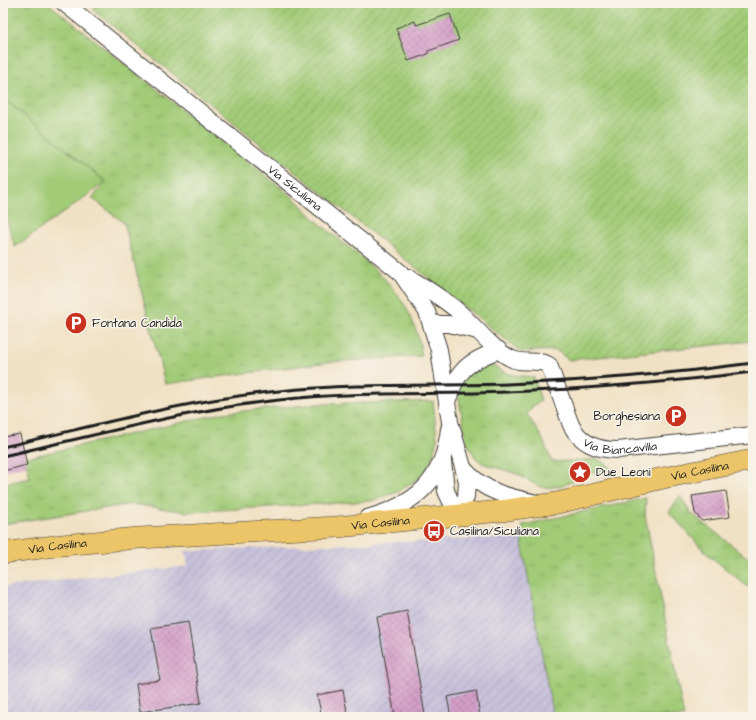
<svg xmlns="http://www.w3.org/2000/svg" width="756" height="720" viewBox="0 0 756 720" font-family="'Architects Daughter',sans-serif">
<defs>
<pattern id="industrial-furrows" width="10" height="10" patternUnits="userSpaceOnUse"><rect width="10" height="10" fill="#c6c0da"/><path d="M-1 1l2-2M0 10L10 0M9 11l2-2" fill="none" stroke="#aaa4ba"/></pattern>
<pattern id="grass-tufts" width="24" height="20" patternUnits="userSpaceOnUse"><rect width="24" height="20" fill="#a1cb77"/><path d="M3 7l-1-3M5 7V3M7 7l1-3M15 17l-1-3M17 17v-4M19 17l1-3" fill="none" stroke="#8aae66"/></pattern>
<pattern id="garden-furrows" width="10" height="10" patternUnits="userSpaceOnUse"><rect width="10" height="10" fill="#a1cb77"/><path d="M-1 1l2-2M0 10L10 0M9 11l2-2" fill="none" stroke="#8aae66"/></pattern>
<pattern id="building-cross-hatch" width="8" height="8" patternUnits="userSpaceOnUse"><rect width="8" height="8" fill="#d49fc9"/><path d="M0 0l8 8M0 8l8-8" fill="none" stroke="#b588ac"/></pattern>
</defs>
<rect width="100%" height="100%" fill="#f7f3e8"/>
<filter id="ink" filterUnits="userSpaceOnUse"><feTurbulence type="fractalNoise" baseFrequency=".025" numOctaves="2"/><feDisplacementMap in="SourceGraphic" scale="8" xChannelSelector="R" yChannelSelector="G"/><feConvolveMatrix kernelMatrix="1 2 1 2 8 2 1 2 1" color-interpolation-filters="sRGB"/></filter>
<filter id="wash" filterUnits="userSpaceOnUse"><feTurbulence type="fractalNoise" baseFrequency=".012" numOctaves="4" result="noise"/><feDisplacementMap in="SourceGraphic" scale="16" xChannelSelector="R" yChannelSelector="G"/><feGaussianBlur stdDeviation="0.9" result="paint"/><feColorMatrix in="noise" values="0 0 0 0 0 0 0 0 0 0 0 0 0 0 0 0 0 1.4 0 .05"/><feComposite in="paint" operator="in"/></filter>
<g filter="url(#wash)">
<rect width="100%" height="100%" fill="#f1e1c4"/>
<!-- industrial -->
<path fill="url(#industrial-furrows)" d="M521 537 553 717H3V587L188 566 185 551Z"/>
<!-- grass -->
<g fill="url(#grass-tufts)" stroke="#5e744a">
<path d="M3 3H48L296 200C344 254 411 274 422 356L329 362 165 384 124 223 92 198 106 182 3 98Z"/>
<path d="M481 360C491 362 495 368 504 372 513 376 524 376 534 377L541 401 533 406 527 414 542 438 552 462 598 459 614 470 590 473 562 486 546 488 540 487 517 474 482 463 475 457 466 441 457 387Z"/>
<path d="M433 401 437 439 432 458 423 475 398 492 371 501 187 512 132 504 3 524V484L30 478 25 458 223 413 317 404Z"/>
<path d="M680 496 691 513 753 562V591L705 552 669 512Z"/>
<path d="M646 498 645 515 684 717H553L521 537 523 525Z"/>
</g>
<!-- park -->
<path fill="#a1cb77" stroke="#5e744a" d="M3 98 106 182 15 247 3 207Z"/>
<!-- garden -->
<path fill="url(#garden-furrows)" stroke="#5e744a" d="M98 3H753V341L569 360 556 350 521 352 93 10Z"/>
<g id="blocks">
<!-- building -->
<g fill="url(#building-cross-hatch)">
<path d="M450 14 459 40 428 51V54L408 61 396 28 415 21 416 25Z"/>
<path d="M20 434 27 465 3 471V437Z"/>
<path d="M726 491 730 517 702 521 695 513 692 496Z"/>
<path d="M407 611 425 715 395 717 377 617Z"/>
<path d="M188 622 201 703 140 712 136 684 160 680 151 628Z"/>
<path d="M343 690 348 717H322L317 695Z"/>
<path d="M476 691 480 717H451L447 697Z"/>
</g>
</g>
</g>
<g filter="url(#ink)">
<use href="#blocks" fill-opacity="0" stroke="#3c3a35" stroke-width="1"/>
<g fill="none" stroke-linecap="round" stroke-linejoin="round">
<!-- minor casing -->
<g stroke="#3c3a35" stroke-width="18">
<g id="minor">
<path id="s1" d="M64 3 400 272 427 312 439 350 450 422 467 481 466 497 458 516"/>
<path id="s2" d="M408 277C426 288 444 299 459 312 476 327 490 347 510 358 522 365 537 358 549 365L571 425C581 444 597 450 618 450L753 435"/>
<path d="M432 324H449L478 331"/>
<path d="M448 399C458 369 469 361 499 350"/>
<path d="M443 461 446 491 458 516"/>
<path d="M464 469C484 492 509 497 537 503"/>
<path d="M367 518C417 504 443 481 449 429"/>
</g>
</g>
<!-- major casing -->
<g stroke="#3c3a35" stroke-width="22">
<g id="major">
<path id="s3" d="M3 553 62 545 139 538 337 527 501 511 557 503 663 478 753 460"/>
</g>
</g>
<!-- minor -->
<use href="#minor" stroke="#fff" stroke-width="16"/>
<!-- major -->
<use href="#major" stroke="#edc569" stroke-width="21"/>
<!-- rail -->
<g stroke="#1c1c1c" stroke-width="3">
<path d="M3 447C94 426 185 400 279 391 354 383 431 386 507 384 589 381 671 374 753 363"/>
<path d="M3 456C94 436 185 410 279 400 354 391 431 395 507 392 589 389 671 382 753 372"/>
</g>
</g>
</g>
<!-- icons -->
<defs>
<g id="parking-disc" transform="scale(1.15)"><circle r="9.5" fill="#c8321e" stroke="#f7f3e8"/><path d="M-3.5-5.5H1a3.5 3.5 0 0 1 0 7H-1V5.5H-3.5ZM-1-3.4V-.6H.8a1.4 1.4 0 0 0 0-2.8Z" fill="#fff"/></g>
<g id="sight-disc" transform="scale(1.15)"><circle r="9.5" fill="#c8321e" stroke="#f7f3e8"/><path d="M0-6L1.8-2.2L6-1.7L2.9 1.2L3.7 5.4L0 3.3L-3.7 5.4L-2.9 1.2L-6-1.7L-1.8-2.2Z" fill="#fff"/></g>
<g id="bus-disc" transform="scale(1.15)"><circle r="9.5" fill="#c8321e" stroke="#f7f3e8"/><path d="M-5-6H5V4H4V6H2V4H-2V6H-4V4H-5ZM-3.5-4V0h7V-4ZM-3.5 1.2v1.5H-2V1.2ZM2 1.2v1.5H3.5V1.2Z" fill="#fff"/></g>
</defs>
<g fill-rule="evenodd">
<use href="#parking-disc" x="76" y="323"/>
<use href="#parking-disc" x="676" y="416"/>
<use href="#sight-disc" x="580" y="472"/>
<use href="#bus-disc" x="434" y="531"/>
</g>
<g text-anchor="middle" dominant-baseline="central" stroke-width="3" stroke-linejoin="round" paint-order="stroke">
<!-- street labels -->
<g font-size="12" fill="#1c1c1c" stroke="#f7f3e8">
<text stroke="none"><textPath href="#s1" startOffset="296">Via Siculiana</textPath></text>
<text stroke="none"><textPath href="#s2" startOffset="293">Via Biancavilla</textPath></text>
<text stroke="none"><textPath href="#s3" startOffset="703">Via Casilina</textPath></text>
<text stroke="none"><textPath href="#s3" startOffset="379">Via Casilina</textPath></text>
<text stroke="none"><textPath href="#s3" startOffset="55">Via Casilina</textPath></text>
</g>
<!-- poi labels -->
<g font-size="12" fill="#1c1c1c" stroke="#f7f3e8" text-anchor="start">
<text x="92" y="323">Fontana Candida</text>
<text x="660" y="416" text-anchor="end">Borghesiana</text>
<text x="596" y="472">Due Leoni</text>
<text x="450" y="531">Casilina/Siculiana</text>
</g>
</g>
<!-- margin -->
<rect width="756" height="720" fill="none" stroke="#f7f3e8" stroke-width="16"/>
</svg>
